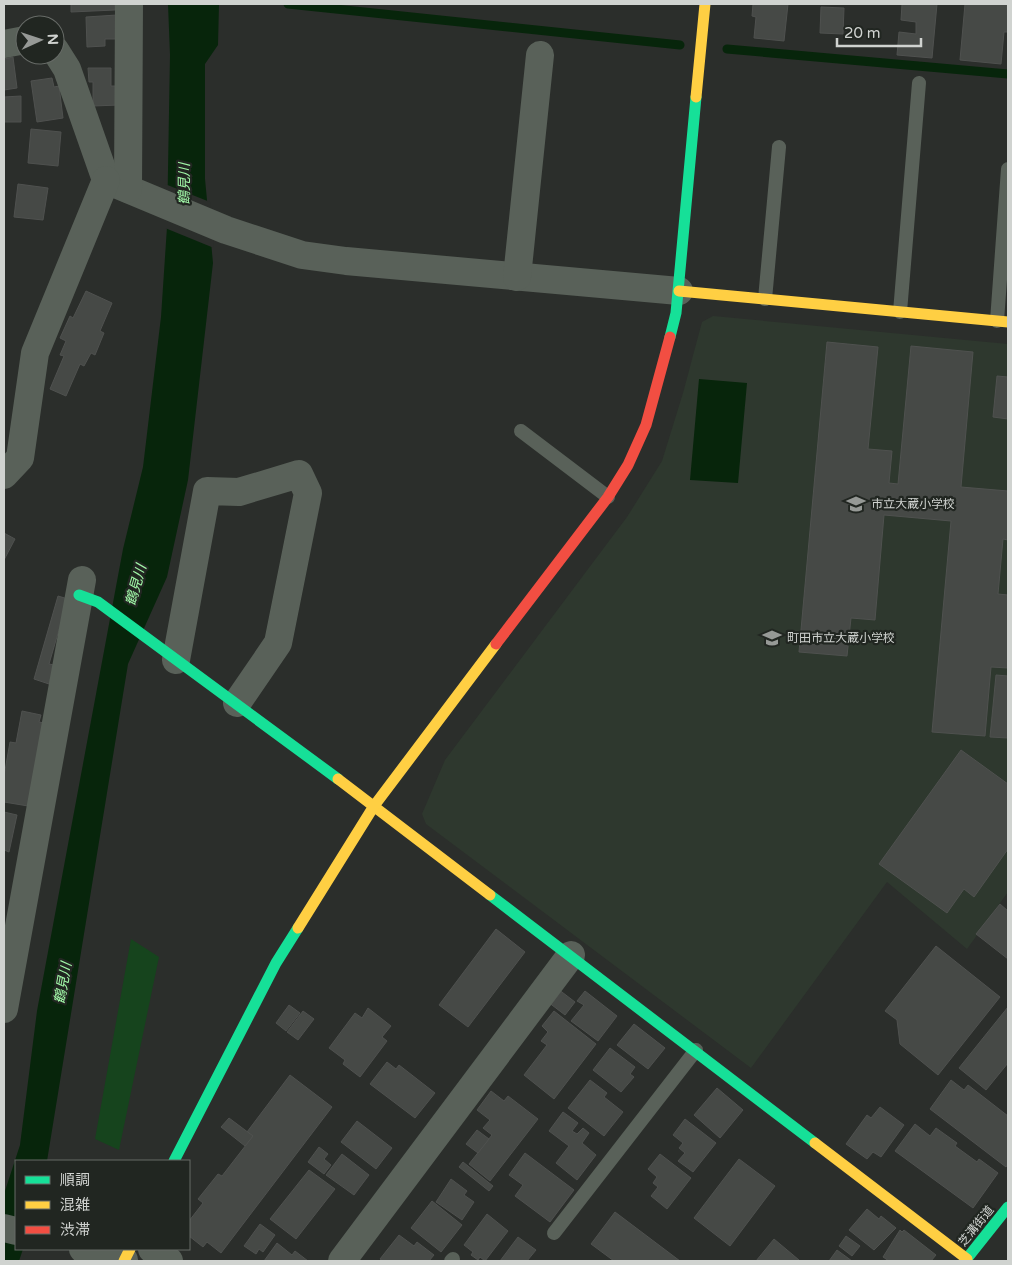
<svg xmlns="http://www.w3.org/2000/svg" width="1012" height="1265" viewBox="0 0 1012 1265" font-family="'Varela Round','Noto Sans JP',sans-serif">
<rect width="100%" height="100%" fill="#2b2e2b"/>
<!-- built -->
<path fill="#2e382e" d="M713 316 1008 344V892L967 949 887 882 751 1068 426 824 422 814 445 760 627 517 662 461 683 393 702 322Z"/>
<!-- green -->
<path fill="#16441d" d="M131 939 159 957 119 1150 95 1139Z"/>
<!-- water -->
<g fill="#07250b">
<path d="M168 4H219L218 45 205 64V179L213 263 188 480 167 577 128 664 47 1161H16V1249H23L19 1261H4V1194L20 1145 37 1011 123 549 143 467 161 317 167 227 170 55Z"/>
<path d="M699 379 747 383 738 483 690 480Z"/>
</g>
<!-- pier -->
<path fill="#2b2e2b" d="M165 184 210 202 214 248 165 228Z"/>
<g fill="none" stroke-linecap="round" stroke-linejoin="round">
<!-- stream -->
<g stroke="#07250b" stroke-width="9">
<path d="M288 4 680 45"/>
<path d="M727 49 1008 74"/>
</g>
</g>
<!-- building -->
<g fill="#464946" stroke="#4f514f">
<path d="M71 4H115V10L71 12Z"/>
<path d="M753 4H788L784 41 754 38 756 17 752 16Z"/>
<path d="M902 4H937L932 58 897 55 899 32 916 34V22L901 20Z"/>
<path d="M965 4H1007L1008 32H1004L1001 64 960 60Z"/>
<path d="M821 7 844 8 843 34 820 33Z"/>
<path d="M117 15 118 39H105V46L87 47 86 17Z"/>
<path d="M13 57 17 88 4 90V59Z"/>
<path d="M88 68H111V86H119V105L93 106V82H89Z"/>
<path d="M52 78 54 87 59 86 63 118 37 122 31 81Z"/>
<path d="M21 96V122H4V97Z"/>
<path d="M31 129 61 132 58 166 28 163Z"/>
<path d="M18 184 48 188 43 220 14 217Z"/>
<path d="M86 291 112 303 100 331 104 333 95 355 91 353 84 366 80 364 66 396 50 389 64 356 60 355 66 341 60 338 70 316 73 318Z"/>
<path d="M827 342 878 347 868 449 892 451 889 483 898 484 911 346 973 352 961 487 1008 491V540L1003 539 998 594 1008 595V668L991 667 985 736 932 732 951 521 884 515 875 620 851 618 847 656 799 652Z"/>
<path d="M997 376 1008 377V419L993 417Z"/>
<path d="M4 533 15 539 4 560Z"/>
<path d="M58 596 68 599 49 664 54 665 49 684 34 679Z"/>
<path d="M996 675 1008 676V738L990 737Z"/>
<path d="M22 711 41 715 39 722 44 723 28 806 4 802V776L10 742 16 743Z"/>
<path d="M961 750 1008 784V849L974 897 964 889 947 913 879 864Z"/>
<path d="M4 812 17 815 9 852 4 850Z"/>
<path d="M1000 904 1008 911V959L976 934Z"/>
<path d="M496 929 525 952 468 1027 439 1005Z"/>
<path d="M936 946 1000 997 938 1075 900 1044 897 1020 885 1011Z"/>
<path d="M558 989 575 1002 565 1015 548 1002Z"/>
<path d="M585 991 617 1016 598 1041 571 1021 584 1005 577 1001Z"/>
<path d="M289 1005 300 1013 286 1031 276 1023Z"/>
<path d="M1008 1007V1063L986 1090 959 1068Z"/>
<path d="M368 1008 391 1026 382 1037 387 1041 360 1077 343 1064 345 1060 329 1048 355 1013 362 1018Z"/>
<path d="M303 1011 314 1019 298 1040 287 1032Z"/>
<path d="M554 1011 596 1044 554 1099 524 1075 547 1045 541 1041 548 1032 542 1026Z"/>
<path d="M634 1024 665 1048 648 1069 617 1045Z"/>
<path d="M610 1048 635 1067 630 1074 634 1077 621 1092 593 1070Z"/>
<path d="M387 1062 396 1069 399 1065 435 1093 415 1118 370 1084Z"/>
<path d="M290 1075 332 1107 221 1253 207 1242 203 1247 189 1236V1221L203 1203 198 1199 218 1174 222 1176 253 1136 247 1132Z"/>
<path d="M590 1080 607 1093 604 1097 623 1112 604 1136 568 1108Z"/>
<path d="M951 1080 964 1090 968 1085 1008 1116V1164L1006 1167 930 1109Z"/>
<path d="M717 1088 743 1110 720 1138 694 1115Z"/>
<path d="M491 1091 504 1101 508 1096 538 1119 490 1181 469 1164 492 1135 483 1128 490 1120 477 1110Z"/>
<path d="M880 1107 904 1125 881 1157 873 1152 867 1159 846 1144 867 1115 871 1118Z"/>
<path d="M563 1112 578 1123 572 1131 577 1134 583 1128 589 1133 582 1143 596 1155 577 1180 556 1163 569 1146 549 1131Z"/>
<path d="M229 1118 253 1136 245 1146 221 1127Z"/>
<path d="M685 1119 716 1143 693 1172 678 1161 685 1153 679 1148 683 1143 673 1135Z"/>
<path d="M357 1121 392 1148 376 1169 341 1142Z"/>
<path d="M915 1124 930 1136 936 1128 957 1143 955 1146 977 1162 979 1159 998 1173 973 1208 895 1151Z"/>
<path d="M477 1130 489 1139 478 1153 466 1144Z"/>
<path d="M319 1147 328 1154 324 1159 331 1165 324 1174 308 1162Z"/>
<path d="M525 1153 574 1190 550 1222 515 1196 523 1185 509 1175Z"/>
<path d="M342 1154 369 1175 354 1195 326 1175Z"/>
<path d="M660 1154 691 1178 667 1209 651 1196 658 1187 653 1183 657 1177 648 1169Z"/>
<path d="M739 1159 775 1186 730 1246 694 1218Z"/>
<path d="M463 1162 493 1186 489 1191 459 1167Z"/>
<path d="M309 1170 335 1189 296 1239 270 1219Z"/>
<path d="M451 1179 467 1191 464 1195 474 1202 462 1220 436 1202Z"/>
<path d="M432 1201 462 1225 441 1252 411 1228Z"/>
<path d="M867 1209 879 1219 881 1216 896 1228 874 1250 849 1230Z"/>
<path d="M615 1212 680 1261H614L591 1244Z"/>
<path d="M487 1214 508 1231 485 1261 480 1257 478 1260 471 1255 473 1252 464 1245Z"/>
<path d="M260 1224 275 1235 263 1252 259 1249 256 1254 244 1246Z"/>
<path d="M900 1230 902 1232 904 1230 936 1255 931 1261H889L883 1257Z"/>
<path d="M399 1235 414 1246 417 1242 434 1255 429 1261H383L380 1259Z"/>
<path d="M846 1236 860 1246 852 1256 839 1246Z"/>
<path d="M518 1237 536 1250 527 1261H500Z"/>
<path d="M774 1239 799 1260 798 1261H756Z"/>
<path d="M277 1243 292 1255 295 1251 308 1261H264Z"/>
<path d="M837 1250 852 1261H829Z"/>
</g>
<g fill="none" stroke-linecap="round" stroke-linejoin="round">
<!-- lane -->
<g stroke="#596159" stroke-width="14">
<path d="M765 299 779 147"/>
<path d="M900 312 919 83"/>
<path d="M997 321 1008 169"/>
<path d="M521 431 608 497"/>
<path d="M554 1233 696 1050"/>
<path d="M451 1261 453 1259"/>
</g>
<!-- street -->
<g stroke="#596159" stroke-width="28">
<path d="M4 44 25 40"/>
<path d="M55 50 67 69 106 180 226 230 302 255 346 261 679 291"/>
<path d="M128 189 129 4"/>
<path d="M517 277 540 55"/>
<path d="M4 475 20 458 35 353 106 180"/>
<path d="M176 660 207 491 239 492 299 474 308 493 278 643 237 703"/>
<path d="M4 1009 82 580"/>
<path d="M4 1228 16 1231"/>
<path d="M83 1249 124 1260"/>
<path d="M152 1249 169 1261"/>
<path d="M342 1261 571 955"/>
</g>
<!-- fast -->
<g stroke="#16e098" stroke-width="11">
<path d="M670 337 676 313 696 97"/>
<path d="M79 595 98 602 338 779"/>
<path d="M490 895 815 1143"/>
<path d="M174 1161 276 963 298 928"/>
<path d="M965 1261 1008 1207"/>
</g>
<!-- slow -->
<g stroke="#ffcf43" stroke-width="11">
<path d="M696 97 705 4"/>
<path d="M679 291 1008 322"/>
<path d="M338 779 490 895"/>
<path d="M298 928 374 806 496 644"/>
<path d="M815 1143 967 1259"/>
<path d="M124 1261 130 1249"/>
</g>
<!-- jam -->
<path stroke="#f24e42" stroke-width="11" d="M496 644 608 497 628 465 646 425 670 337"/>
</g>
<!-- icons -->
<defs>
<g id="school-bare" transform="scale(1.5)"><path d="M0-5L7-2L0 1L-7-2ZM-4 1L0 2.5L4 1V4Q0 6-4 4Z" fill="#969996" stroke="#212621" stroke-width="2.5" paint-order="stroke"/></g>
</defs>
<g fill-rule="evenodd">
<use href="#school-bare" x="856" y="504"/>
<use href="#school-bare" x="772" y="638"/>
</g>
<g text-anchor="middle" dominant-baseline="central" stroke-width="4.5" stroke-linejoin="round" paint-order="stroke">
<!-- poi labels -->
<g font-size="12" fill="#d0d3d0" stroke="#212621" text-anchor="start">
<text x="871" y="504">市立大蔵小学校</text>
<text x="787" y="638">町田市立大蔵小学校</text>
</g>
<!-- street labels -->
<g font-size="12" fill="#d0d3d0" stroke="#212621">
<text transform="translate(976 1226) rotate(-51)">芝溝街道</text>
</g>
<!-- water labels -->
<g font-size="14" font-style="italic" fill="#a2f9a9" stroke="#212621">
<text transform="translate(184 184) rotate(-90)">鶴見川</text>
<text transform="translate(136 585) rotate(-74)">鶴見川</text>
<text transform="translate(63 983) rotate(-80)">鶴見川</text>
</g>
</g>
<!-- border -->
<rect width="1012" height="1265" fill="none" stroke="#d0d3d0" stroke-width="10"/>
<!-- legend -->
<rect x="15" y="1160" width="175" height="90" fill="#212621" stroke="#676b67"/>
<rect x="25" y="1176" width="25" height="8" fill="#16e098" stroke="#676b67"/>
<text x="60" y="1185" font-size="15" fill="#d0d3d0">順調</text>
<rect x="25" y="1201" width="25" height="8" fill="#ffcf43" stroke="#676b67"/>
<text x="60" y="1210" font-size="15" fill="#d0d3d0">混雑</text>
<rect x="25" y="1226" width="25" height="8" fill="#f24e42" stroke="#676b67"/>
<text x="60" y="1235" font-size="15" fill="#d0d3d0">渋滞</text>
<!-- north arrow -->
<g transform="translate(40 40) rotate(87)"><circle r="24" fill="#212621" stroke="#676b67"/>
<path d="M0-4L9 19L0 12L-9 19Z" fill="#969996"/>
<text y="-8" font-size="14" font-weight="bold" text-anchor="middle" fill="#d0d3d0">N</text>
</g>
<!-- scale -->
<path d="M837 38v8h84v-8" fill="none" stroke="#d0d3d0" stroke-width="2.5"/>
<text x="844" y="38" font-size="15" fill="#d0d3d0" stroke="#212621" stroke-width="4" paint-order="stroke">20 m</text>
</svg>
